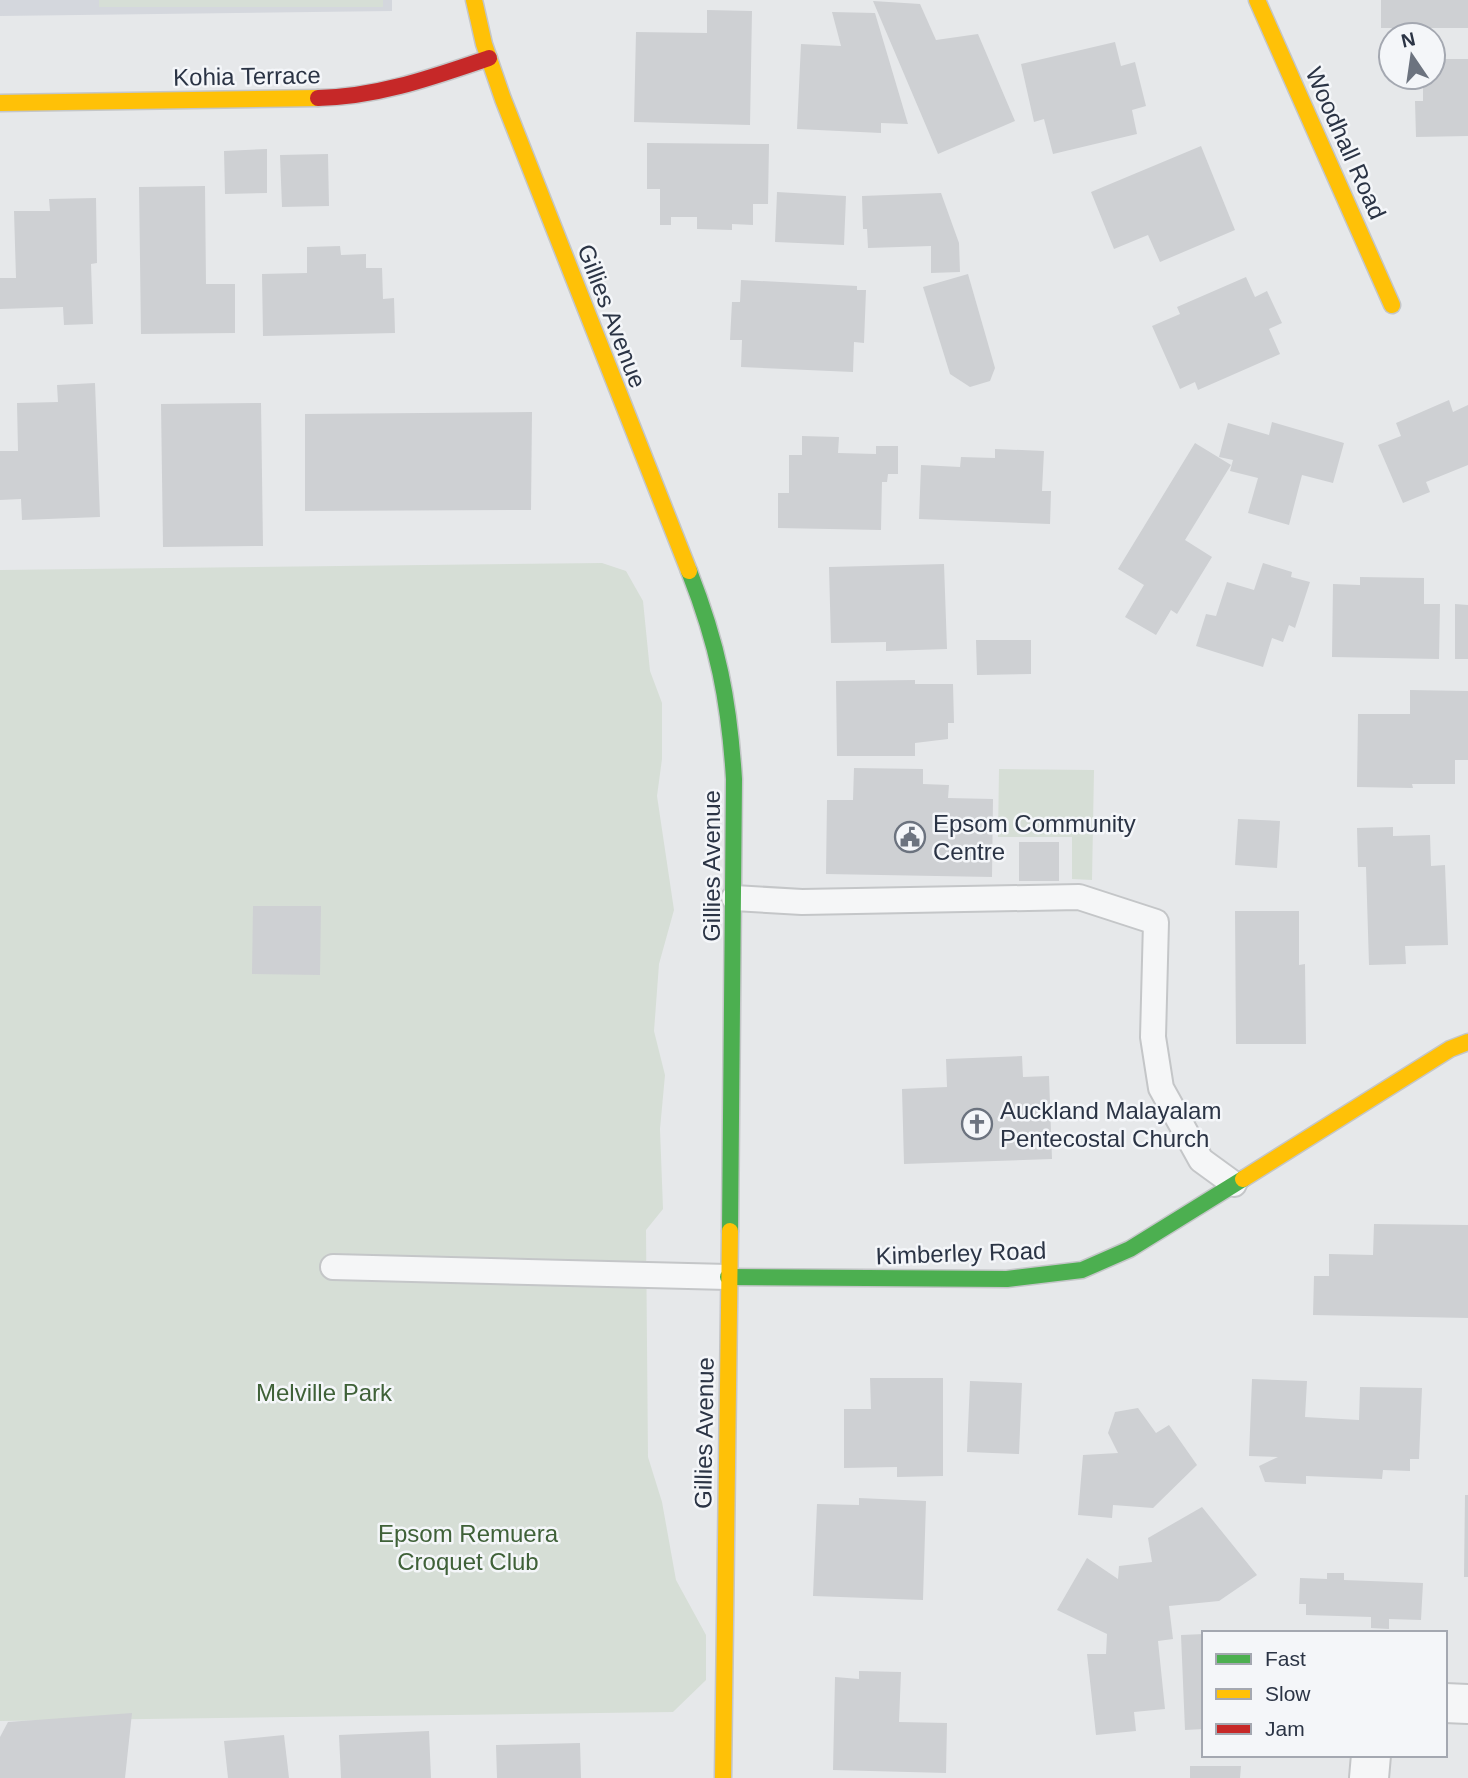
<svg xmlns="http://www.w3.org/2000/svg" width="1468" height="1778" viewBox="0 0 1468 1778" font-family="Arial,sans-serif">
<rect width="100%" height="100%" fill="#e6e8ea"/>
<!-- built -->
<path fill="#d4d7dd" d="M0 0H392V11L0 16Z"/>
<!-- green -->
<g fill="#d6ded6">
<rect x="99" y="0" width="284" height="7"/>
<path d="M602 563 626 571 643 601 650 671 662 703V759L657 796 674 910 659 964 654 1031 665 1075 660 1129 663 1209 646 1230 648 1457 662 1502 676 1580 706 1635V1680L673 1712 0 1721V570Z"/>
<path d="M999 769 1094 770 1092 880 1072 879V837H998Z"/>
</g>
<!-- building -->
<g fill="#ced0d3">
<rect x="1381" y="0" width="87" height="28"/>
<path d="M873 1 920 4 936 40 978 34 1015 121 938 154Z"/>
<path d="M707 10 752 11 750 125 634 122 636 32 707 33Z"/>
<path d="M832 12 875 13 908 124 881 123V133L797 129 801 44 841 46Z"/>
<path d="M1115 42 1121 66 1135 62 1146 106 1132 110 1137 134 1053 154 1044 119 1034 122 1021 64Z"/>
<path d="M1433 59H1468V136L1416 137 1415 101H1423V77H1433Z"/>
<path d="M647 143 769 144 768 204H753V225L732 224V230L697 229V217H671V225H660V189H647Z"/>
<path d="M1201 146 1235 230 1160 262 1148 235 1114 249 1091 192Z"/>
<path d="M267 149V193L225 194 224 151Z"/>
<path d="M328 154 329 206 282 207 280 155Z"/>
<path d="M205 186 206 284H235V333L141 334 139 187Z"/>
<path d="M777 192 846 196 844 245 775 242Z"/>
<path d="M941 193 959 243 960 272 931 273V246L868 248 867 229H863L862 196Z"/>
<path d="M96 198 97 263 91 264 93 324 64 325 63 307 0 309V278H16L14 211H50L49 199Z"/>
<path d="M340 246 341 255 366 254V268H382L383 299 394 298 395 333 263 336 262 274 307 273V247Z"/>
<path d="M968 274 995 368 990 381 970 387 950 374 923 287Z"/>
<path d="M1246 277 1255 297 1267 291 1282 323 1269 329 1280 354 1198 390 1195 382 1180 389 1152 326 1180 314 1177 307Z"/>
<path d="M741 280 857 286V290H866L864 343 854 342 853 372 741 367 742 340H730L732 302H740Z"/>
<path d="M95 383 100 517 22 520 21 499 0 500V451H18L17 403 58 402 57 385Z"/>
<path d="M1449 400 1453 412 1468 405V465L1426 482 1430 492 1403 503 1378 445 1401 436 1396 423Z"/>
<path d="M261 403 263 546 163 547 161 404Z"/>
<path d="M532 412 531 510 305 511V414Z"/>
<path d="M1272 422 1344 443 1333 483 1302 475 1289 525 1248 513 1258 478 1230 471 1233 460 1219 457 1228 423 1269 435Z"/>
<path d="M802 436 839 437 838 453 876 454V446H898V474H888L887 482H882L881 530 778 528V493H789V455H802Z"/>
<path d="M1195 443 1231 465 1185 540 1212 557 1177 614 1171 610 1156 635 1125 617 1144 585 1118 569Z"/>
<path d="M995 449 1044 451 1042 491H1051L1050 524 919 519 921 465 960 467 961 457 995 458Z"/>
<path d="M1263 563 1292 572 1291 577 1310 582 1295 628 1289 625 1283 642 1272 638 1263 667 1196 646 1206 614 1216 616 1227 582 1254 590Z"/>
<path d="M944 564 947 649 886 651V642L831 643 829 567Z"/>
<path d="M1360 577 1424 578V604H1440L1439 659 1332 657 1333 584 1360 585Z"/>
<path d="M1455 604 1468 605V659H1455Z"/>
<path d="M976 640H1031V674L977 675Z"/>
<path d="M915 680V684H953L954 723H948V739L915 743V756H837L836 681Z"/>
<path d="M1410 690 1468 691V760H1455V784H1412L1413 788 1357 787 1358 714H1410Z"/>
<path d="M854 768 923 769V784L949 785 948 798 993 799 992 877 826 874 827 800H853Z"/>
<path d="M1238 819 1280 821 1277 868 1235 865Z"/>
<path d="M1393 827V836L1430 835 1431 866 1445 865 1448 945 1405 946 1406 964 1369 965 1366 867H1358L1357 828Z"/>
<rect x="1019" y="842" width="40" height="39"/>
<path d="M253 906H321L320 975 252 974Z"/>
<path d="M1235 911H1299V965L1305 964 1306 1044H1236Z"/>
<path d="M1022 1056 1023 1077 1049 1076 1052 1159 904 1164 902 1089 947 1087 946 1059Z"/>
<path d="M1374 1224 1468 1225V1318L1313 1315 1314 1276H1329V1254L1373 1255Z"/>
<path d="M870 1378H943V1476L897 1477V1467L844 1468V1409H871Z"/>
<path d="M1252 1379 1307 1381 1305 1417 1359 1420 1360 1387 1422 1388 1419 1459H1410V1471L1383 1470 1382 1479 1306 1476V1484L1265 1482 1259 1466 1278 1457 1249 1456Z"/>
<path d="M970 1381 1022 1383 1019 1454 967 1452Z"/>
<path d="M1138 1408 1156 1433 1169 1425 1197 1465 1153 1508 1113 1505 1112 1518 1078 1515 1083 1455 1118 1453 1108 1433 1115 1412Z"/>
<path d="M1465 1495H1468V1577H1464Z"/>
<path d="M859 1498 926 1501 923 1600 813 1596 817 1504 859 1505Z"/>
<path d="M1202 1507 1257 1575 1219 1601 1169 1606 1173 1639 1158 1641 1165 1709 1134 1712 1136 1731 1096 1735 1087 1654H1106L1107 1634 1057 1610 1087 1558 1118 1579 1119 1566 1152 1562 1148 1538Z"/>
<path d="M1327 1573H1344V1580L1423 1583 1421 1620 1389 1619V1629L1371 1628V1617L1306 1615V1604H1299L1300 1578 1327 1579Z"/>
<path d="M1204 1634V1729L1185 1730 1181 1635Z"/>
<path d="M859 1671 901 1672 899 1722 947 1723 946 1773 833 1770 835 1677 859 1679Z"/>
<path d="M132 1713 125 1778H0V1737L8 1722Z"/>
<path d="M429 1731 431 1778H341L339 1735Z"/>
<path d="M284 1735 289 1778H228L224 1741Z"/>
<path d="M580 1743 581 1778H497L496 1745Z"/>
<path d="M1190 1766H1241L1240 1778H1190Z"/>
</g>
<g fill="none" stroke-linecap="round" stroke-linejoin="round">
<!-- lane casing -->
<g stroke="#c4c6c8" stroke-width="28">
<g id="lane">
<path d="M734 898 802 902 1079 897 1156 922 1153 1037 1161 1088 1201 1160 1234 1184"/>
<path d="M333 1267 728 1277"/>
</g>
</g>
<!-- street casing -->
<g stroke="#c4c6c8" stroke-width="42">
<g id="street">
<path d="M1445 1703 1468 1704"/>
<path d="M1369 1778 1371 1755"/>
</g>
</g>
<!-- fast casing -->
<g stroke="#c4c6c8" stroke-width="19">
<g id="fast">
<path d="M689 571C718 645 729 700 734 779L730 1231"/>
<path d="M728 1277 1007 1279 1082 1270 1130 1249 1243 1179"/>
</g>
</g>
<!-- slow casing -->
<g stroke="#c4c6c8" stroke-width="19">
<g id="slow">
<path d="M474 0 484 44 503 99 689 571"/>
<path d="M1257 0 1392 305"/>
<path d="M0 103 318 98"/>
<path d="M1243 1179 1450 1049 1468 1042"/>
<path d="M723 1778 730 1231"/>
</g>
</g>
<!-- jam casing -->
<g stroke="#c4c6c8" stroke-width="19">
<path id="jam" d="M318 98C378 97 433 77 489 58"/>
</g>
<!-- lane -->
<use href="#lane" stroke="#f5f6f7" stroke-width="24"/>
<!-- street -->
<use href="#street" stroke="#f5f6f7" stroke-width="38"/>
<!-- fast -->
<use href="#fast" stroke="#4caf50" stroke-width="16"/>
<!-- slow -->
<use href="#slow" stroke="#ffc107" stroke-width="16"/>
<!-- jam -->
<use href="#jam" stroke="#c62828" stroke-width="16"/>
</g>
<!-- icons -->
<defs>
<g id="civic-ring" transform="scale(1.575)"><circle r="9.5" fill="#f4f6f9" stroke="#6c737f" stroke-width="1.5"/><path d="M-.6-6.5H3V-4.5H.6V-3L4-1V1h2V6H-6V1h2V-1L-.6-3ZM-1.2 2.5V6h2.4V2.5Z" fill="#6c737f"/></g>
<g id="church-ring" transform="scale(1.575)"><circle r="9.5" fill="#f4f6f9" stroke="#6c737f" stroke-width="1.5"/><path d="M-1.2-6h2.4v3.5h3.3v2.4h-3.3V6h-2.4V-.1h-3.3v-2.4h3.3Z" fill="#6c737f"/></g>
</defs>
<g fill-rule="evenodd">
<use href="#civic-ring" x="910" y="837"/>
<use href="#church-ring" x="977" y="1124"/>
</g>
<g text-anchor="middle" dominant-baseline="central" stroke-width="5" stroke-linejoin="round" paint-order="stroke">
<!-- street labels -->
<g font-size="24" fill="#2b3445" stroke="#f4f6f9">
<text transform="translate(247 76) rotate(-1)">Kohia Terrace</text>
<text transform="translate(1346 143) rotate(66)">Woodhall Road</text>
<text transform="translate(612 316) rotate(69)">Gillies Avenue</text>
<text transform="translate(711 866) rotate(-90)">Gillies Avenue</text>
<text transform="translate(961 1253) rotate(-2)">Kimberley Road</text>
<text transform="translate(704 1433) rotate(-89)">Gillies Avenue</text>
</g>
<!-- poi labels -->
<g font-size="24" fill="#2b3445" stroke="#f4f6f9" text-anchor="start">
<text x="933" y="823">Epsom Community<tspan x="933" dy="28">Centre</tspan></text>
<text x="1000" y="1110">Auckland Malayalam<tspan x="1000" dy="28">Pentecostal Church</tspan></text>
</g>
<!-- park labels -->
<g font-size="24" fill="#3f6138" stroke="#f4f6f9">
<text x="324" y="1392">Melville Park</text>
<text x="468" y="1533">Epsom Remuera<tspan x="468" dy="28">Croquet Club</tspan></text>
</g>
</g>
<!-- legend -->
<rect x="1202" y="1631" width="245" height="126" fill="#f4f6f9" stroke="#a4a8b1" stroke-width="2"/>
<rect x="1216" y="1654" width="35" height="10" fill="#4caf50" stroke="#a4a8b1" stroke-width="2"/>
<text x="1265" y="1666" font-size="21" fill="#2b3445">Fast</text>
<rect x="1216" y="1689" width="35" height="10" fill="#ffc107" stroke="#a4a8b1" stroke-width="2"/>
<text x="1265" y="1701" font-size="21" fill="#2b3445">Slow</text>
<rect x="1216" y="1724" width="35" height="10" fill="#c62828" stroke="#a4a8b1" stroke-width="2"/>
<text x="1265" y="1736" font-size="21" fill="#2b3445">Jam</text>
<!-- north arrow -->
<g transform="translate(1412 56) rotate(347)"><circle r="33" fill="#f4f6f9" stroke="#a4a8b1" stroke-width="2"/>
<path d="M0-5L12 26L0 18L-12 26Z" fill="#6c737f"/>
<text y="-10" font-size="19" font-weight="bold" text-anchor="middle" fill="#2b3445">N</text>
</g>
</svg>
